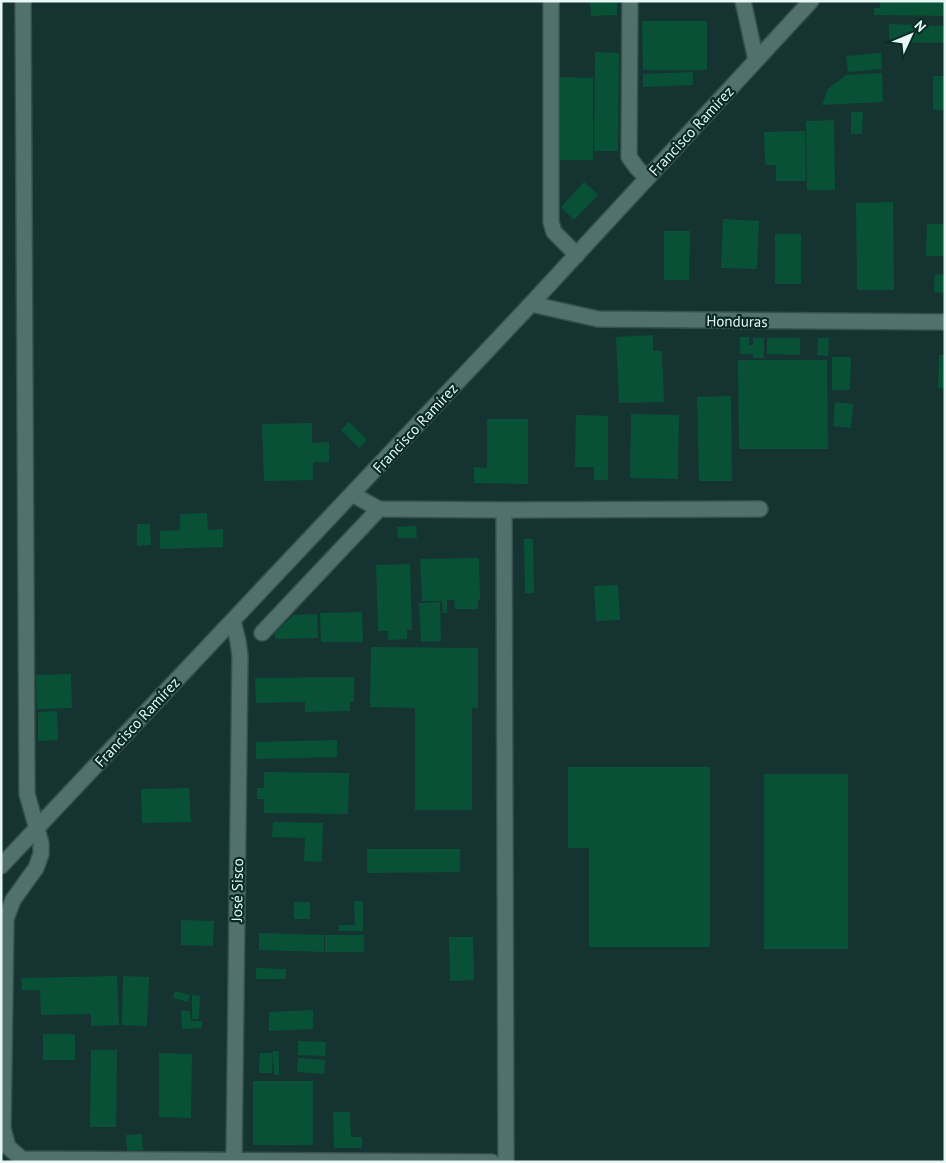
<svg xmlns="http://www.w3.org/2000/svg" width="946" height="1163" viewBox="0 0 946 1163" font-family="'PT Sans',sans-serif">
<rect width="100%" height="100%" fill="#153431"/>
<!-- building -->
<g fill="#085136">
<path d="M590 1H617V15L591 16Z"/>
<path d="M880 1H945V16L874 15V8H880Z"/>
<path d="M642 21H707V70H643Z"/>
<path d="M889 24 945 26V43L889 42Z"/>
<path d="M595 52 619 53 618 151H594Z"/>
<path d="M881 53 882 69 848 72 846 56Z"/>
<path d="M693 72V85L643 87V74Z"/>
<path d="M882 73 883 102 822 105 828 89 846 75Z"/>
<rect x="933" y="76" width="12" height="34"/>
<path d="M559 77 593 78V160H559Z"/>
<path d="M851 112H863L862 134H851Z"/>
<path d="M834 120 835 190H807L806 121Z"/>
<path d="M805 131 806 181H776V165H767L765 164 764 132Z"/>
<path d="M584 182 598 195 574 220 561 207Z"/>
<path d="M893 202 894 290H857L856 203Z"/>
<path d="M723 219 759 221 757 269 721 268Z"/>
<path d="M927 224H945V256H926Z"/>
<path d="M664 231H690L689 280H664Z"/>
<rect x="775" y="234" width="26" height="50"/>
<path d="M935 274 945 275V293L934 292Z"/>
<path d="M653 335V351H662L664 402 619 403 616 337Z"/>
<path d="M740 337H749V345H753V338H764V358H753V354H740Z"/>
<path d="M767 338H800V355L767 354Z"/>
<path d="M818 338H829L828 356 817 355Z"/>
<path d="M939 355H945V389L938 388Z"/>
<path d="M832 357H851L850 390H832Z"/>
<path d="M738 360H827L828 449H739Z"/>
<path d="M731 396 732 481H699L697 397Z"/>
<path d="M835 402 853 404 851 428 833 426Z"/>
<path d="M631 414 679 415 678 479 630 478Z"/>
<path d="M576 415 608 416V480H594V467H575Z"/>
<path d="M487 419H528V484L474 483V467L487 468Z"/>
<path d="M349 422 367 440 359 448 341 430Z"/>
<path d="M312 423V443L329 442V462H313V480L264 481 262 424Z"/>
<path d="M207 513 208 530 223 529V547L160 549V531L180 530V514Z"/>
<path d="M137 524H150L151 545 137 546Z"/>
<path d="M416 526 417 538H398L397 527Z"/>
<path d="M524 539H533L534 593H525Z"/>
<path d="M479 558 480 600H478V609H455L454 600H447V613H443L442 601H422L420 559Z"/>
<path d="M410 564 412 630H407V639L388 640V631H378L376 565Z"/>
<path d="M618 585 620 620 596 621 594 586Z"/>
<path d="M440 602 441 641 421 642 419 603Z"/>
<path d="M362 612 363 642H321L320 613Z"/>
<path d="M317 614 318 638 276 639 274 634 293 615Z"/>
<path d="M371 647 478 648V708H472V810H415V708L370 707Z"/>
<path d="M71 674 72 708 37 709 36 675Z"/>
<path d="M354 677V702H350V711L305 712V702L256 703 255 678Z"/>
<path d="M57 711 58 740 38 741V712Z"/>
<path d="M337 740V757L256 759V742Z"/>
<path d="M568 767H710V947H589V848H568Z"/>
<path d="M264 772 349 773 348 814 264 813V799H257V788H264Z"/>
<rect x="764" y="774" width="84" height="175"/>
<path d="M189 788 191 822 142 823 141 789Z"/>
<path d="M273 822 323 823 322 862 304 861 305 838 272 837Z"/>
<path d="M367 849H460V872L367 873Z"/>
<path d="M354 901H363V931H339V925H355Z"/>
<rect x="294" y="902" width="16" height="17"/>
<path d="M181 920 214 921 213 946 181 945Z"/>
<path d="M259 933 324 935V952L259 950Z"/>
<rect x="325" y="935" width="39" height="17"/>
<path d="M449 937H473L474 980 450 981Z"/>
<path d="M256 968 286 969V979H256Z"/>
<path d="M117 976 119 1025 91 1026V1014L41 1015 40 990H22L21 978Z"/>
<path d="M123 976 149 977 147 1026 122 1025Z"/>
<path d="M175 991 190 995 188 1002 173 998Z"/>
<path d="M192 995 200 996 199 1019H192Z"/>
<path d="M313 1010V1029L269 1031V1012Z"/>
<path d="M181 1011H190L191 1021H202V1028L182 1029Z"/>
<rect x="43" y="1034" width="32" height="26"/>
<path d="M298 1041 326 1042 325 1056 298 1055Z"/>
<path d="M91 1050H117L116 1127H90Z"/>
<path d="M273 1051H279V1075H274Z"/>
<path d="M159 1053 192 1054 191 1118 159 1117Z"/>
<path d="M260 1053H273L272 1073H259Z"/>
<path d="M298 1058 325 1060 324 1074 297 1072Z"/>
<rect x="253" y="1081" width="60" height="64"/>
<path d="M333 1112H350L351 1137H362V1148H334Z"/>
<path d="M142 1134 143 1150 127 1151 126 1135Z"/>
</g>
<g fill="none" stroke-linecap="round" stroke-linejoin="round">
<!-- minor casing -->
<g stroke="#37504d" stroke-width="18">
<g id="minor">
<path d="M23 1 27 794 41 843V854L36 868 13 900 6 919 3 1129 8 1147 22 1159 492 1162"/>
<path d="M551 1V222L554 232 577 255"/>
<path d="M630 1 629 157 637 168 647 178"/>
<path d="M743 1 756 60"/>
<path d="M531 304 598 319 945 322"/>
<path d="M352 494 379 509 504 510 760 509"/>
<path d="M504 510 506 1162"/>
<path d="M233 621 238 641 240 656 234 1160"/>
<path d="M262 633 379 509"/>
<path d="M1 866 531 304 811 1"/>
</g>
</g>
<!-- minor -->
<use href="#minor" stroke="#51716c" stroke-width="15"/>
</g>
<g text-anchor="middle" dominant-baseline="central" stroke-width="4.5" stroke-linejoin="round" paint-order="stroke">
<!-- street labels -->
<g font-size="15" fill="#e6f7f4" stroke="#0a2a27">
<text transform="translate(691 131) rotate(-47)">Francisco Ramírez</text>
<text transform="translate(737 321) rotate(1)">Honduras</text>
<text transform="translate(415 428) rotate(-47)">Francisco Ramírez</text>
<text transform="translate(137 722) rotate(-47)">Francisco Ramírez</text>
<text transform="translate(237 890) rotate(-89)">José Sisco</text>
</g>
</g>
<!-- border -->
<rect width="946" height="1163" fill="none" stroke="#e6f7f4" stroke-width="5"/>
<!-- north arrow -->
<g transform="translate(911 35) rotate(46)" stroke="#0a2a27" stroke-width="4" paint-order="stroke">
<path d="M0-4L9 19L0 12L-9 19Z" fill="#e6f7f4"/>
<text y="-8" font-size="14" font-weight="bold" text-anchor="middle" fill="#e6f7f4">N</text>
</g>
</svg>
